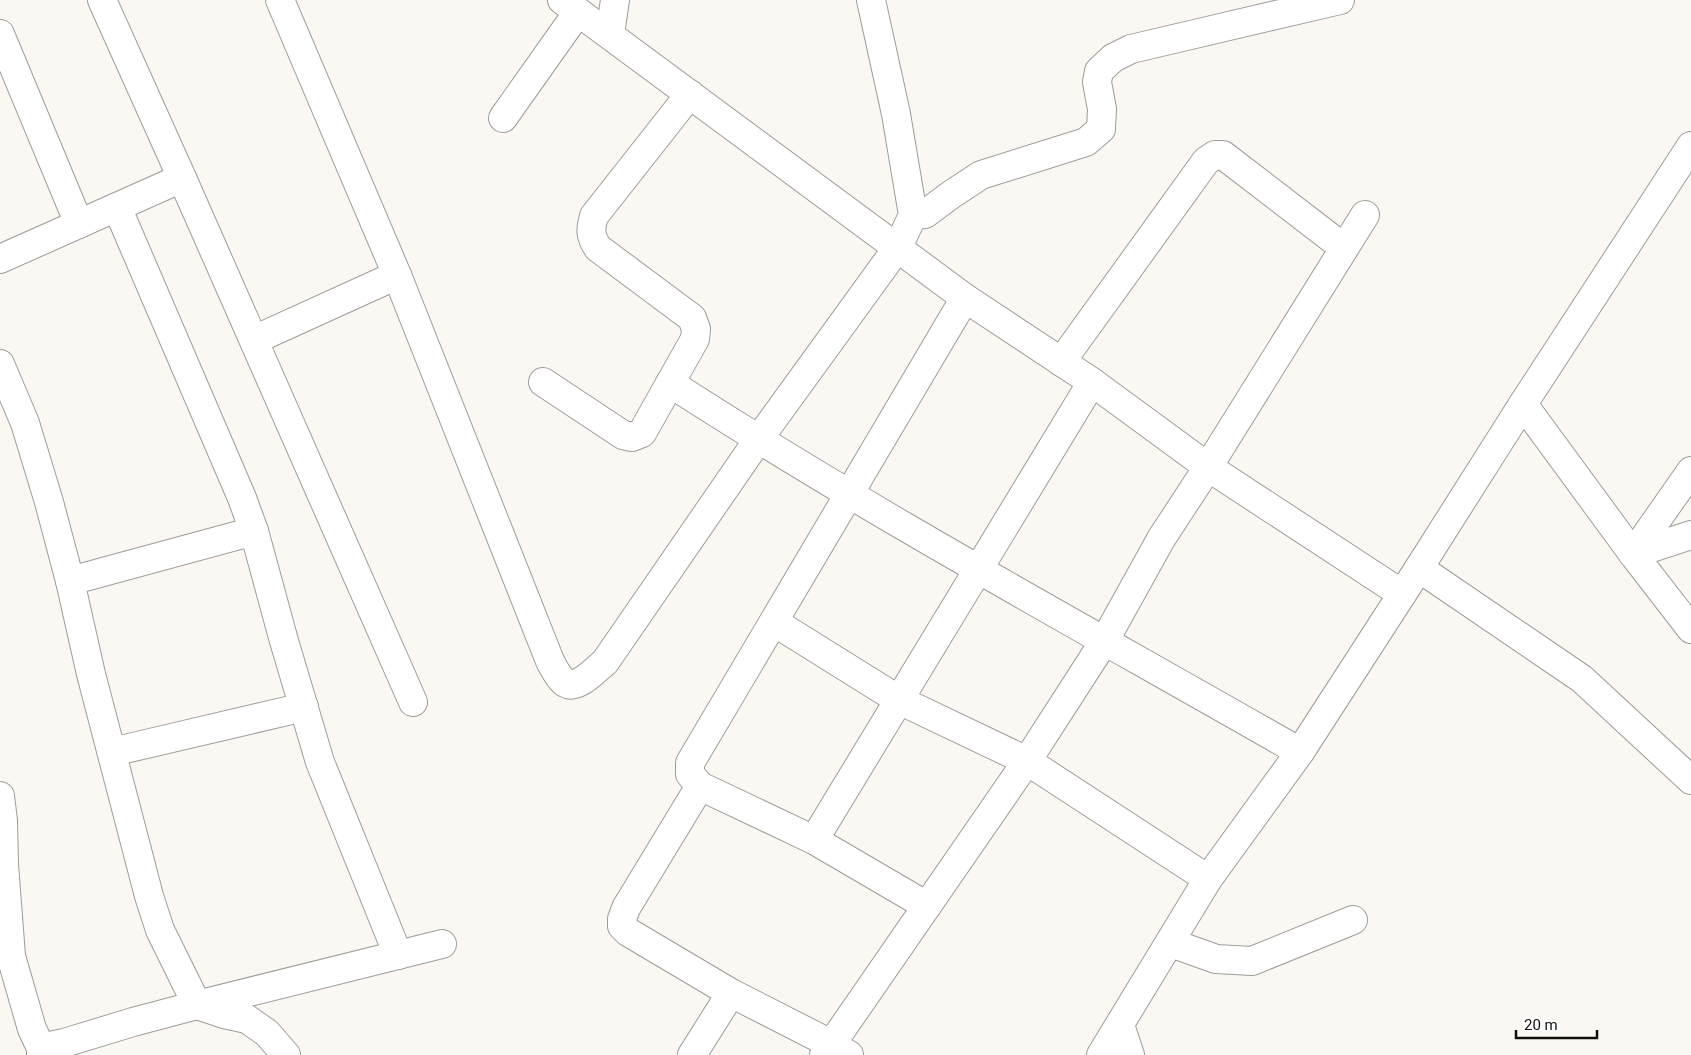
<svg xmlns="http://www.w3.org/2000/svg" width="1691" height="1055" viewBox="0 0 1691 1055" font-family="Roboto,sans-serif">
<rect width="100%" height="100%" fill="#fbf8f4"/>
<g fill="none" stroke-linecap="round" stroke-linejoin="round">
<!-- minor casing -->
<g stroke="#9f9c98" stroke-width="30">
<g id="minor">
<path d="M102 0 182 178 413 702"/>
<path d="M280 0 397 275 550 661C554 668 558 677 564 682 576 692 596 669 605 662L758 440 898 247 913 215 896 114 871 0"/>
<path d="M562 0 965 298 1092 382 1208 467 1402 594"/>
<path d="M0 34 79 224"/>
<path d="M610 34 615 0"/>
<path d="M503 118 578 12"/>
<path d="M117 207 242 498 254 531 284 641 320 762 398 955"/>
<path d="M913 215 925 214 952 194 981 175 1086 142 1101 129 1102 109 1097 82 1099 71 1113 58 1131 49 1340 0"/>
<path d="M0 259 182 178"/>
<path d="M254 340 397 275"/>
<path d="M1061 362 1206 161 1215 155H1223L1344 248"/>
<path d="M0 364 25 423 49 502 70 581 91 674 149 896 160 930 197 1005 224 1014 247 1019 267 1033 286 1055"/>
<path d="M543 382 623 435 632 437 642 433 695 339 696 329 692 318 598 248C590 236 590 230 594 216L690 94"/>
<path d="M670 383C874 515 1089 631 1300 752"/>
<path d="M1523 404 1633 554 1691 629"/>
<path d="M1691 471 1633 554 1691 535"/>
<path d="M1419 568 1582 679 1691 780"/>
<path d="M70 581 254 531"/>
<path d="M774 622 899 700 1027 761 1208 879"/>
<path d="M112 752 304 707"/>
<path d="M700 786 626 908 622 919V926L628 932 731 993 831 1044 849 1055"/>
<path d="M0 796 3 821 4 864 11 956 32 1029 41 1048"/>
<path d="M814 840 1092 382"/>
<path d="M927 906 814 840 700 786 690 774V763L965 298"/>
<path d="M1171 943 1216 959 1252 961 1353 920"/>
<path d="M1120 1025 1130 1055"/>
<path d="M41 1055V1048L64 1043 133 1022 197 1005 442 944"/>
<path d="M692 1055 731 993"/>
<path d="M824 1055 1027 761 1105 640 1161 539 1208 467 1365 215"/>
</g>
</g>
<!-- major casing -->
<g stroke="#9f9c98" stroke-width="30">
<path id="major" d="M1101 1055 1208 879 1300 752 1419 568 1523 404 1691 146"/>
</g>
<!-- minor -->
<use href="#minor" stroke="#fff" stroke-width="28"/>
<!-- major -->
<use href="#major" stroke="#fff" stroke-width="28"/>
</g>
<!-- scale -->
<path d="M1516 1030v8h81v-8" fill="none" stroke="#100e0d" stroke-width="2.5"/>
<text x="1524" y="1030" font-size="15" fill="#100e0d" stroke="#ffffff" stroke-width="4" paint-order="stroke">20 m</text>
</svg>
